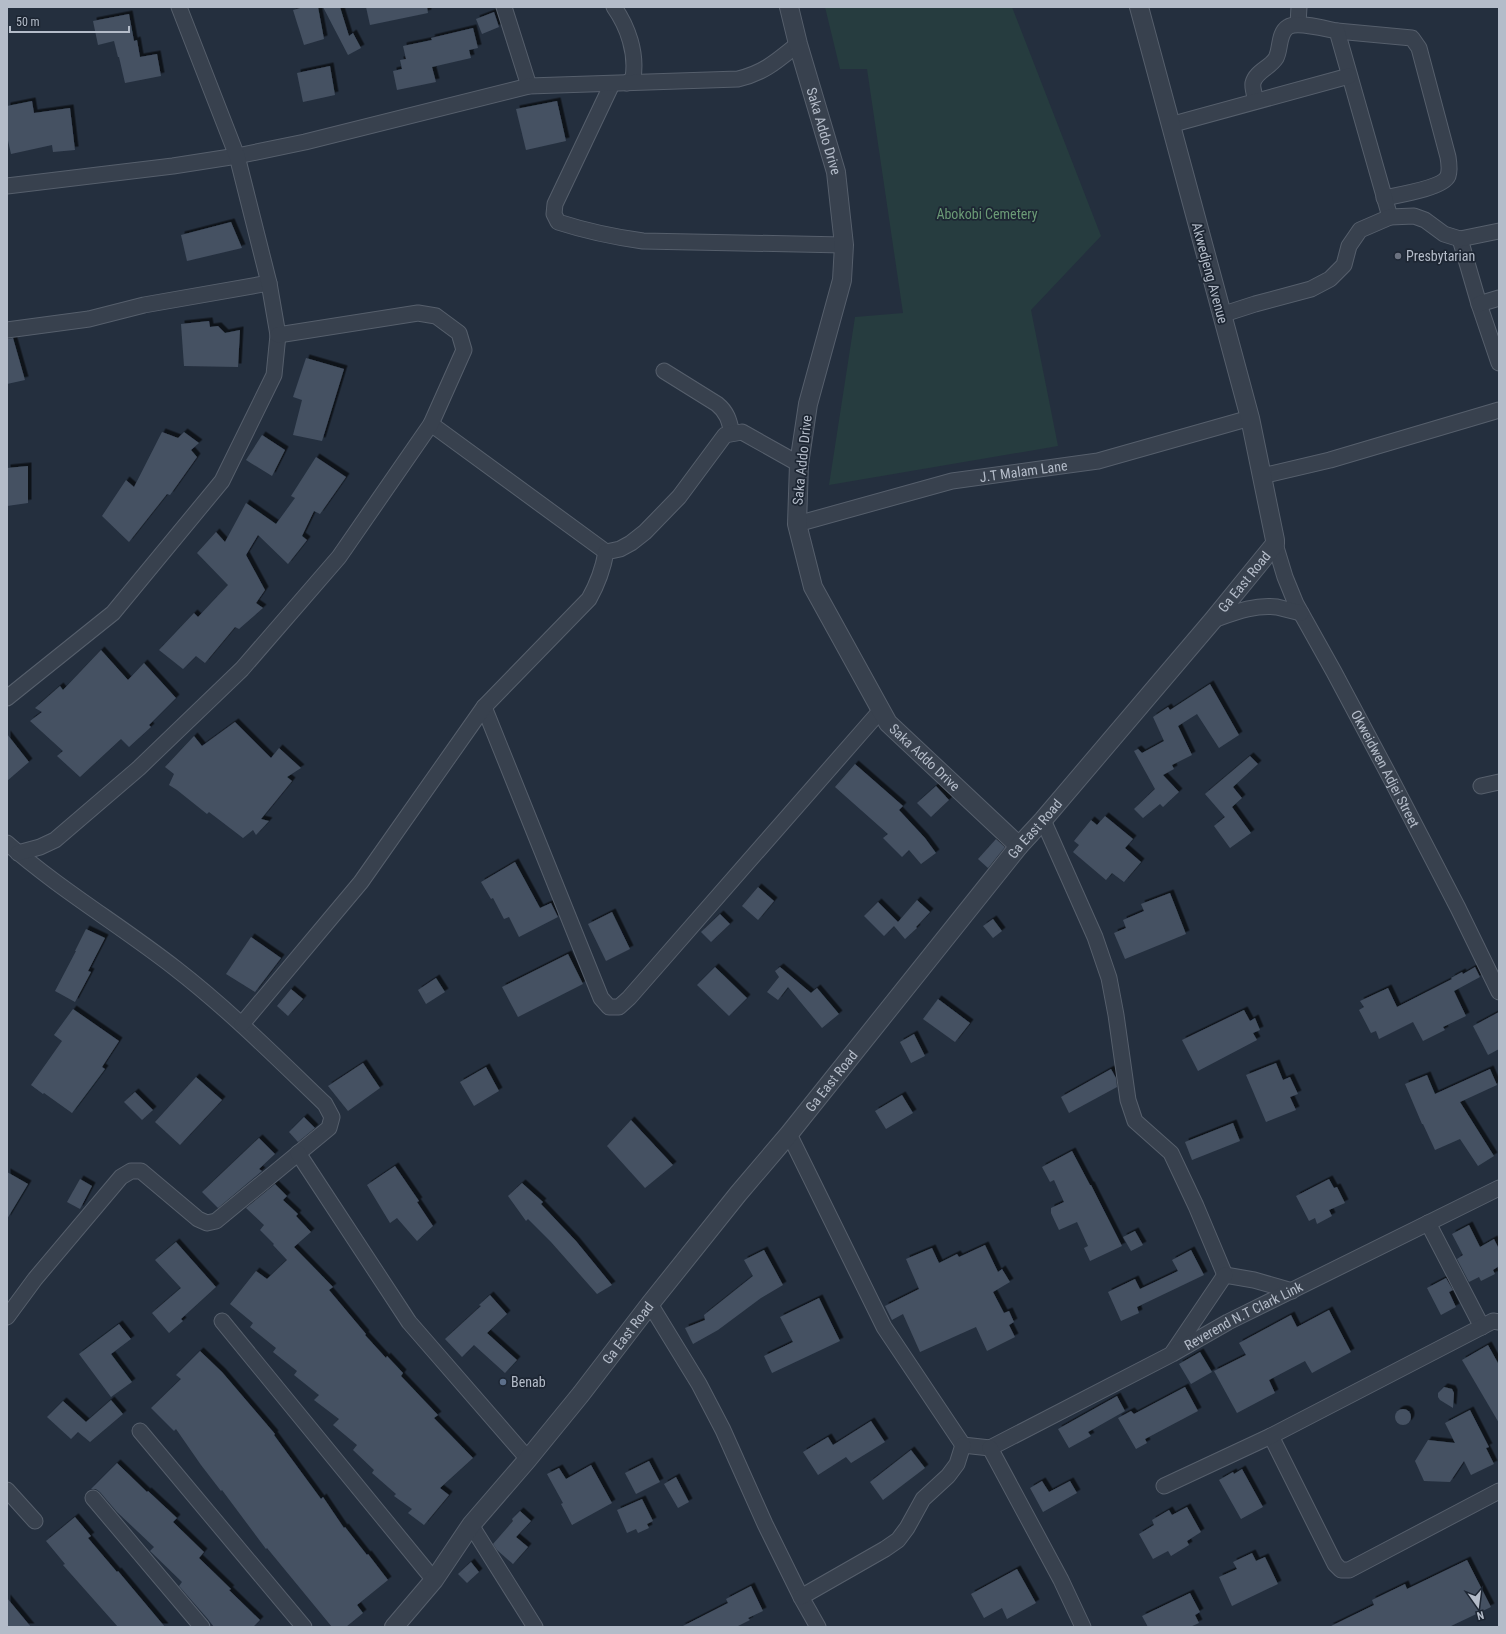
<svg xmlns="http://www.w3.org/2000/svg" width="1506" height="1634" viewBox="0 0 1506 1634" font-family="'Roboto Condensed',sans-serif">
<defs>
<filter id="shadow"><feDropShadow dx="3.5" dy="-3.5" stdDeviation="0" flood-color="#0009"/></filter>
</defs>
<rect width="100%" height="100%" fill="#242f3e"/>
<!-- green -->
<path fill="#263c3f" d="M825 7H1012L1101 236 1031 310 1058 446 829 485 855 317 903 313 867 69H840Z"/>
<!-- building -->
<g fill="#455162" filter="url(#shadow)">
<path d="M304 7H318L324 39 304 45 293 10Z"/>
<path d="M323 7H340L349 36 353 33 361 48 348 55Z"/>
<path d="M366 7H427L428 13 370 25Z"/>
<path d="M494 12 499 27 482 34 476 19Z"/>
<path d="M129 14 134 41 137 40 140 57 157 54 161 76 125 83 119 57H118L114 41 98 45 93 21Z"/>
<path d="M473 28 478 48 469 50 471 58 432 67 436 82 397 90 393 71 402 69 400 60 406 59 403 46 432 40 431 38Z"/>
<path d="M330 66 335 95 303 102 297 73Z"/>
<path d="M32 101 34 113 70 108 75 150 53 152 52 145 11 154 7 136V106Z"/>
<path d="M557 101 566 141 526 150 516 109Z"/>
<path d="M231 222 242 248 187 261 181 235Z"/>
<path d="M209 321 210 327 218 326 225 333 240 330 238 367 184 366 181 324Z"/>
<path d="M13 338 25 380 7 384V339Z"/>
<path d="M306 358 344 369 322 441 293 435 302 400 293 397Z"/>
<path d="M162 432 178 438 184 432 199 443 191 450 197 457 170 495 167 494 129 542 102 516 126 480 134 487Z"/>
<path d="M262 435 285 450 272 476 246 460Z"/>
<path d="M316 457 346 477 320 514 314 511 302 536 307 540 288 564 258 535 246 555 265 590 256 603 263 608 239 629 235 627 205 663 196 656 183 669 159 650 194 613 198 617 228 585 197 553 216 532 225 542 246 503 276 524 295 498 291 496Z"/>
<path d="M28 466V503L7 506V468Z"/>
<path d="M101 650 128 680 144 663 176 698 149 725 151 727 129 747 121 739 80 777 57 756 63 751 30 721 42 712 35 708 60 686 63 690Z"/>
<path d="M1210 684 1239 735 1219 748 1197 714 1178 726 1192 755 1172 765 1174 769 1163 775 1179 792 1163 807 1160 804 1143 818 1134 809 1155 789 1134 751 1138 749 1142 753 1164 741 1153 717 1168 707 1170 710Z"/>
<path d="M235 722 271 758 279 748 301 768 287 777 292 781 261 819 269 821 256 835 253 830 243 838 209 812 207 814 177 790 169 785 174 774 165 767 194 736 202 746Z"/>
<path d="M7 734 29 762 7 781Z"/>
<path d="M1250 756 1258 764 1233 787 1242 798 1232 807 1251 833 1230 848 1214 826 1225 817 1205 794Z"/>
<path d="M855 764 903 806 899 810 925 838 936 853 921 864 909 850 902 857 883 838 888 834 835 787Z"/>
<path d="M936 786 949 800 931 817 917 803Z"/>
<path d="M1105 816 1133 839 1125 848 1141 862 1124 882 1112 873 1106 880 1073 852 1079 845 1074 841 1091 820 1097 825Z"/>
<path d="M996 839 1005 847 988 868 978 859Z"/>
<path d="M515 862 540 908 551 903 558 917 519 937 509 917 504 919 493 898 491 899 481 882Z"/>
<path d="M758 887 774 901 758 920 742 906Z"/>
<path d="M1170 893 1186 934 1125 959 1114 933 1126 928 1123 920 1144 911 1141 904Z"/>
<path d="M917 900 930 912 916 927 917 928 905 939 894 926 895 925 884 936 864 916 878 902 898 922Z"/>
<path d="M612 912 630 949 606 961 588 924Z"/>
<path d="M720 914 730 924 711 942 701 932Z"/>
<path d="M993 919 1002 931 993 938 983 926Z"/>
<path d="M86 929 105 938 88 971 91 972 75 1002 55 991 76 951H75Z"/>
<path d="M251 937 281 958 255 992 226 974Z"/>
<path d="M568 954 583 984 518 1017 502 987Z"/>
<path d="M715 967 747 998 729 1016 697 985Z"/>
<path d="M780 967 811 993 817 988 839 1014 822 1028 788 987 778 1000 767 992 779 977 775 971Z"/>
<path d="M1475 967 1480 977 1454 991 1466 1016 1443 1027 1445 1030 1423 1041 1413 1022 1379 1039 1376 1031 1371 1033 1359 1010 1364 1007 1360 1001 1388 988 1397 1007 1452 979 1451 978 1462 972 1463 974Z"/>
<path d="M436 978 445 992 426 1004 418 990Z"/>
<path d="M291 989 303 999 288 1016 277 1006Z"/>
<path d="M938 999 970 1023 955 1042 923 1019Z"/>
<path d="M73 1009 119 1041 102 1067 105 1069 72 1113 44 1093 43 1094 31 1085 62 1041 54 1035Z"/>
<path d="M1244 1010 1250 1021 1255 1018 1260 1030 1253 1033 1257 1040 1198 1071 1182 1040Z"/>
<path d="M1499 1012V1049L1488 1055 1473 1026Z"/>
<path d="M914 1034 925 1056 911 1063 900 1042Z"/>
<path d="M363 1063 380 1088 348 1111 328 1086Z"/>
<path d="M1276 1063 1283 1080 1290 1077 1298 1094 1290 1097 1296 1110 1266 1122 1246 1075Z"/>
<path d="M486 1067 499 1091 474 1106 460 1082Z"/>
<path d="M1111 1069 1116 1078 1117 1087 1069 1113 1061 1097Z"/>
<path d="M1490 1069 1497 1085 1460 1102 1494 1156 1478 1166 1460 1139 1435 1150 1423 1124H1422L1405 1084 1427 1075 1435 1094Z"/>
<path d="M196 1077 222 1100 180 1145 155 1122Z"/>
<path d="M135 1092 153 1110 142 1120 124 1102Z"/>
<path d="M902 1095 913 1113 886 1129 875 1111Z"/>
<path d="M304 1117 315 1128 298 1142 289 1132Z"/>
<path d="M631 1120 673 1165 645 1188 607 1146Z"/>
<path d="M1233 1123 1240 1141 1192 1160 1185 1142Z"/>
<path d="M259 1138 275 1154 259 1169 262 1171 218 1208 202 1192Z"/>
<path d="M1072 1151 1090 1185H1091L1122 1246 1090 1261 1084 1248 1088 1246 1077 1222 1059 1230 1051 1213V1208L1064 1202 1054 1180 1050 1182 1042 1167Z"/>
<path d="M395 1166 419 1201 417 1202 433 1226 417 1241 397 1218 390 1223 367 1185Z"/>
<path d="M7 1172 28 1184 7 1219Z"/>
<path d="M80 1179 92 1186 80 1209 67 1202Z"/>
<path d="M1329 1179 1334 1188 1337 1187 1345 1203 1329 1210 1332 1216 1317 1224 1315 1218 1309 1221 1296 1196Z"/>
<path d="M522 1183 543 1202 541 1204 576 1241 612 1285 597 1294 551 1242 528 1219 526 1221 508 1196Z"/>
<path d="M275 1184 287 1196 283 1200 298 1214 296 1216 311 1232 294 1247 333 1287 329 1290 366 1334 365 1335 386 1358 387 1356 403 1373 401 1376 438 1415 434 1418 473 1458 440 1488 449 1495 424 1525 408 1513 412 1509 394 1496 396 1494 372 1473 374 1470 353 1450 357 1445 333 1425 339 1419 314 1400 319 1395 294 1375 297 1371 273 1352 276 1348 250 1327 253 1323 230 1304 256 1271 267 1279 287 1260 273 1245 274 1244 260 1230 264 1225 246 1208Z"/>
<path d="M1469 1225 1480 1247 1494 1239 1499 1249V1266L1493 1270 1495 1274 1481 1281 1479 1277 1469 1282 1457 1259 1463 1255 1452 1234Z"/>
<path d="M1135 1231 1143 1245 1131 1251 1123 1237Z"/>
<path d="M176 1242 216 1287 181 1319 183 1321 169 1333 152 1313 181 1288 155 1260Z"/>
<path d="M985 1245 998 1272 1002 1269 1010 1282 993 1292 1004 1313 1009 1311 1014 1322 1009 1325 1015 1337 987 1351 976 1327 920 1352 903 1314 892 1320 885 1306 919 1289 906 1259 932 1248 939 1263 957 1254 959 1257Z"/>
<path d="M764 1250 783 1285 761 1298 718 1330 693 1344 685 1328 705 1320 704 1315 753 1276 744 1260Z"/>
<path d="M1191 1250 1204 1275 1137 1307 1139 1313 1121 1321 1108 1292 1135 1279 1140 1289 1178 1271 1172 1260Z"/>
<path d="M1446 1278 1453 1290 1449 1292 1456 1307 1441 1315 1427 1288Z"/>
<path d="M490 1295 507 1314 487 1333 517 1360 505 1373 474 1345 462 1357 445 1339 481 1306 479 1305Z"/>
<path d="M819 1298 840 1341 772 1373 764 1356 793 1342 780 1317Z"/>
<path d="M1329 1310 1351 1352 1312 1373 1305 1361 1269 1380 1275 1393 1237 1413 1214 1371 1246 1355 1239 1343 1291 1315 1297 1327Z"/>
<path d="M119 1324 131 1339 111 1354 132 1382 111 1397 79 1354Z"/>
<path d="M1488 1345 1499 1365V1423L1462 1360Z"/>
<path d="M200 1351 222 1372 275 1434 274 1435 321 1499 323 1497 344 1528 345 1527 367 1555 368 1554 388 1580 357 1605 363 1613 346 1627H332L267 1548 266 1549 222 1490 221 1491 201 1465 176 1429 174 1431 151 1408 181 1379 176 1375Z"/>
<path d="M1200 1352 1212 1372 1191 1384 1179 1364Z"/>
<path d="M1185 1387 1198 1411 1145 1439 1147 1443 1136 1449 1118 1418 1131 1411 1134 1414Z"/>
<path d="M1444 1387 1452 1389 1454 1393 1453 1408 1440 1400 1438 1397V1393Z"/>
<path d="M1117 1396 1125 1411 1088 1432 1091 1436 1069 1448 1058 1429Z"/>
<path d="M111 1400 123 1414 90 1442 78 1432 71 1439 47 1417 63 1401 86 1422Z"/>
<circle cx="1403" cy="1417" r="8"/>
<path d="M1470 1410 1489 1447 1486 1448 1494 1464 1471 1475 1464 1461 1450 1482 1424 1481 1415 1461 1428 1440 1455 1443 1445 1423Z"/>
<path d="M871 1421 885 1442 851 1463 846 1457 818 1475 803 1452 828 1437 833 1445Z"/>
<path d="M911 1450 925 1468 883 1500 870 1482Z"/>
<path d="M649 1461 660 1482 636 1494 625 1473Z"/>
<path d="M117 1463 147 1492 148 1491 177 1518 173 1522 204 1552 199 1558 231 1589 229 1590 260 1620 253 1627H214L207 1618 179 1586 182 1582 150 1551 154 1547 117 1512 100 1492 96 1489H91Z"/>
<path d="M591 1465 612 1503 572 1525 561 1504 563 1503 547 1474 559 1468 566 1479Z"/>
<path d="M1242 1469 1263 1507 1241 1519 1219 1480 1233 1472 1234 1474Z"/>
<path d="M676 1477 689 1502 678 1508 664 1484Z"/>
<path d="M1042 1481 1049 1492 1070 1481 1077 1493 1043 1512 1030 1488Z"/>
<path d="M642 1499 653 1521 647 1524 649 1528 638 1533 636 1529 627 1533 617 1510Z"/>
<path d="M1187 1507 1201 1532 1187 1541 1189 1545 1171 1556 1168 1551 1153 1559 1139 1534 1154 1525 1152 1520 1169 1510 1172 1515Z"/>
<path d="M520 1511 531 1521 516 1537 528 1547 513 1564 497 1550 493 1544 513 1521 512 1519Z"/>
<path d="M75 1517 91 1536 88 1538 117 1572 118 1571 165 1627H118L63 1565 65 1564 46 1541Z"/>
<path d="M1252 1553 1256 1561 1265 1557 1278 1584 1232 1606 1219 1577 1237 1569 1233 1562Z"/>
<path d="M1467 1560 1491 1607 1449 1627H1329L1374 1605 1372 1600 1405 1584 1407 1589Z"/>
<path d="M471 1562 479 1572 467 1583 458 1574Z"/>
<path d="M1017 1569 1036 1603 1007 1619 1002 1608 984 1618 971 1594Z"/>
<path d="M751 1586 763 1611 748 1618 750 1620 736 1627H681L728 1603 726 1599Z"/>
<path d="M1190 1593 1200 1612 1195 1615 1199 1623 1190 1627H1148L1142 1616Z"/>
<path d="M7 1598 31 1627H7Z"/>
</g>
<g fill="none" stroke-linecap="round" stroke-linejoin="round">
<!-- minor casing -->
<g stroke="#565f6c" stroke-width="17">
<g id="minor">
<path d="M504 7 529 86"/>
<path d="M614 7C628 27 637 53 633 78L627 83"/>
<path d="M1298 24 1299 7"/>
<path d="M1337 31 1412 38 1419 48 1448 157C1449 163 1450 170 1448 176 1443 188 1398 195 1384 198"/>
<path d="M612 84 555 204 554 214 558 222C586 231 614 237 643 241L844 245"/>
<path d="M1256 101C1255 96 1252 88 1253 83 1256 71 1270 68 1276 58 1281 49 1278 33 1288 27 1297 21 1326 29 1337 31L1390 217"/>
<path d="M1170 125 1349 76"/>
<path d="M7 186 173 166 237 156 305 142 529 86 738 79C764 73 777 61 798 44"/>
<path d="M1460 239 1479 304 1499 363"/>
<path d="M1479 304 1499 298"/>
<path d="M1221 315 1255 304 1311 289 1330 279 1344 265 1349 246 1360 230 1390 217 1414 216 1425 220 1444 234 1460 239 1499 231"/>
<path d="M7 330 89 319 144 305 269 283"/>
<path d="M664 371 717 404C727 412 729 420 732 433"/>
<path d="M431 424 606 552"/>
<path d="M1262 476 1330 460 1499 410"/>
<path id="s1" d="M797 524 952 481 1098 461 1250 418"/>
<path id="s2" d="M1275 544 1285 577 1296 604 1334 672 1390 777 1458 908 1499 992"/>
<path d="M1213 620C1233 613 1255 604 1277 607 1285 609 1293 611 1301 613"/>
<path d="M7 698 113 613 222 481 274 375 278 335 269 283 237 156 179 7"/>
<path d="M484 707 601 998 609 1007H619L629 998 881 710"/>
<path d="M1481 786 1499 782"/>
<path d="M1043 820 1095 937 1109 978 1116 1015 1128 1100 1135 1121 1171 1153 1196 1206 1225 1275"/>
<path d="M7 843C59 889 120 925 175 968 228 1009 276 1057 325 1104L332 1117 329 1128 216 1221 207 1223 198 1219 141 1171H131L121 1177 35 1279 7 1317"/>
<path d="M18 853 40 847 55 840 139 768 242 669 339 557 431 424 464 350 459 333 436 316 418 313 278 335"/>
<path d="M242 1024 361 882 484 707 589 599C598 583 603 569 606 552L620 549 631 543 645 532 679 497 725 435 742 432 799 464"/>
<path d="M789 1134 884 1327 963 1445 990 1448"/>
<path d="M298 1153 409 1322 528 1459"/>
<path d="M1428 1223 1482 1327"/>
<path d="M1225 1275 1254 1280 1292 1291"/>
<path d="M650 1304 699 1384 723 1430 765 1524 801 1597 818 1627"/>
<path d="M222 1321 434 1580"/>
<path d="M1173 1352 1225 1275"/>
<path d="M140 1431 304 1627"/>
<path d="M1271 1436 1335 1564 1341 1570H1349L1499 1491"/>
<path id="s3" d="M990 1448 1172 1354 1228 1322 1499 1188"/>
<path d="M990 1448 1061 1580 1083 1627"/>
<path d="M1164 1486 1271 1436 1493 1321 1499 1322"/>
<path d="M7 1490 35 1521"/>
<path d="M93 1498 202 1627"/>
<path d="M471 1525 535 1627"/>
<path d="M801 1597 885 1549 898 1540 907 1528 923 1499 948 1476 957 1464 963 1445"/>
</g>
</g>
<!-- tertiary casing -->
<g stroke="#565f6c" stroke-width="20">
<g id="tertiary">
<path id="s4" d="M789 7 798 44 836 172 844 245 842 280 808 404 799 464 797 524 813 587 888 723 1019 846"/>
<path id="s5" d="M394 1627 434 1580 471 1525 528 1459 581 1394 650 1304 738 1194 789 1134 1019 846 1043 820 1213 620 1275 544V540L1250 418 1139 7"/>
</g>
</g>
<!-- minor -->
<use href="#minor" stroke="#38414e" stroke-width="15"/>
<!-- tertiary -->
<use href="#tertiary" stroke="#38414e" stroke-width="18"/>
</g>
<!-- markers -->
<circle fill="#6b7280" stroke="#1d2633" stroke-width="1.5" cx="1398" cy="256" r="4"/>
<circle fill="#5c6f8a" stroke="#1d2633" stroke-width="1.5" cx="503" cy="1382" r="4"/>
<g text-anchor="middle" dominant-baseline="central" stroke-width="3.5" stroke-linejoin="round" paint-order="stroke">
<!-- street labels -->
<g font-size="14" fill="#b4bcc9" stroke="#1d2633">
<text stroke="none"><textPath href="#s4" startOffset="129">Saka Addo Drive</textPath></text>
<text transform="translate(1210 273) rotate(75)">Akwedjeng Avenue</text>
<text transform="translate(802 460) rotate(-84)">Saka Addo Drive</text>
<text stroke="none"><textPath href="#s1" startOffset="233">J.T Malam Lane</textPath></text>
<text stroke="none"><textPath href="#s5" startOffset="1348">Ga East Road</textPath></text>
<text stroke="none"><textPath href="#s4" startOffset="800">Saka Addo Drive</textPath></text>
<text stroke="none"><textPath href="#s2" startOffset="251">Okweidwen Adjei Street</textPath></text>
<text stroke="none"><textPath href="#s5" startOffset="1024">Ga East Road</textPath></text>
<text stroke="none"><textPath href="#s5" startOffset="700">Ga East Road</textPath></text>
<text stroke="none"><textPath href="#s3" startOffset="286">Reverend N.T Clark Link</textPath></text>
<text stroke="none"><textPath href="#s5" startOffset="376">Ga East Road</textPath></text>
</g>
<!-- park labels -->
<g font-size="14" fill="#6b9a76" stroke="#1d2633">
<text x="987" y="214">Abokobi Cemetery</text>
</g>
<!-- poi labels -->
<g font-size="14" fill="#b4bcc9" stroke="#1d2633" text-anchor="start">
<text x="1406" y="256">Presbytarian</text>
<text x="511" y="1382">Benab</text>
</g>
</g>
<!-- border -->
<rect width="1506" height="1634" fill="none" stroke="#b4bcc9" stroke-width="16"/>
<!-- north arrow -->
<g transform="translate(1478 1606) rotate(166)" stroke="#1d2633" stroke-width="3" paint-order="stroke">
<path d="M0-3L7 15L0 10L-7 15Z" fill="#b4bcc9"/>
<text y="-6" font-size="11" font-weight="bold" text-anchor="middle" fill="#b4bcc9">N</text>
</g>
<!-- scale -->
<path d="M10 26v6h119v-6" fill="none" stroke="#b4bcc9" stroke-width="2"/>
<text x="16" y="26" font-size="12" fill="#b4bcc9" stroke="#1d2633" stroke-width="3" paint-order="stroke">50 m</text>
</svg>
